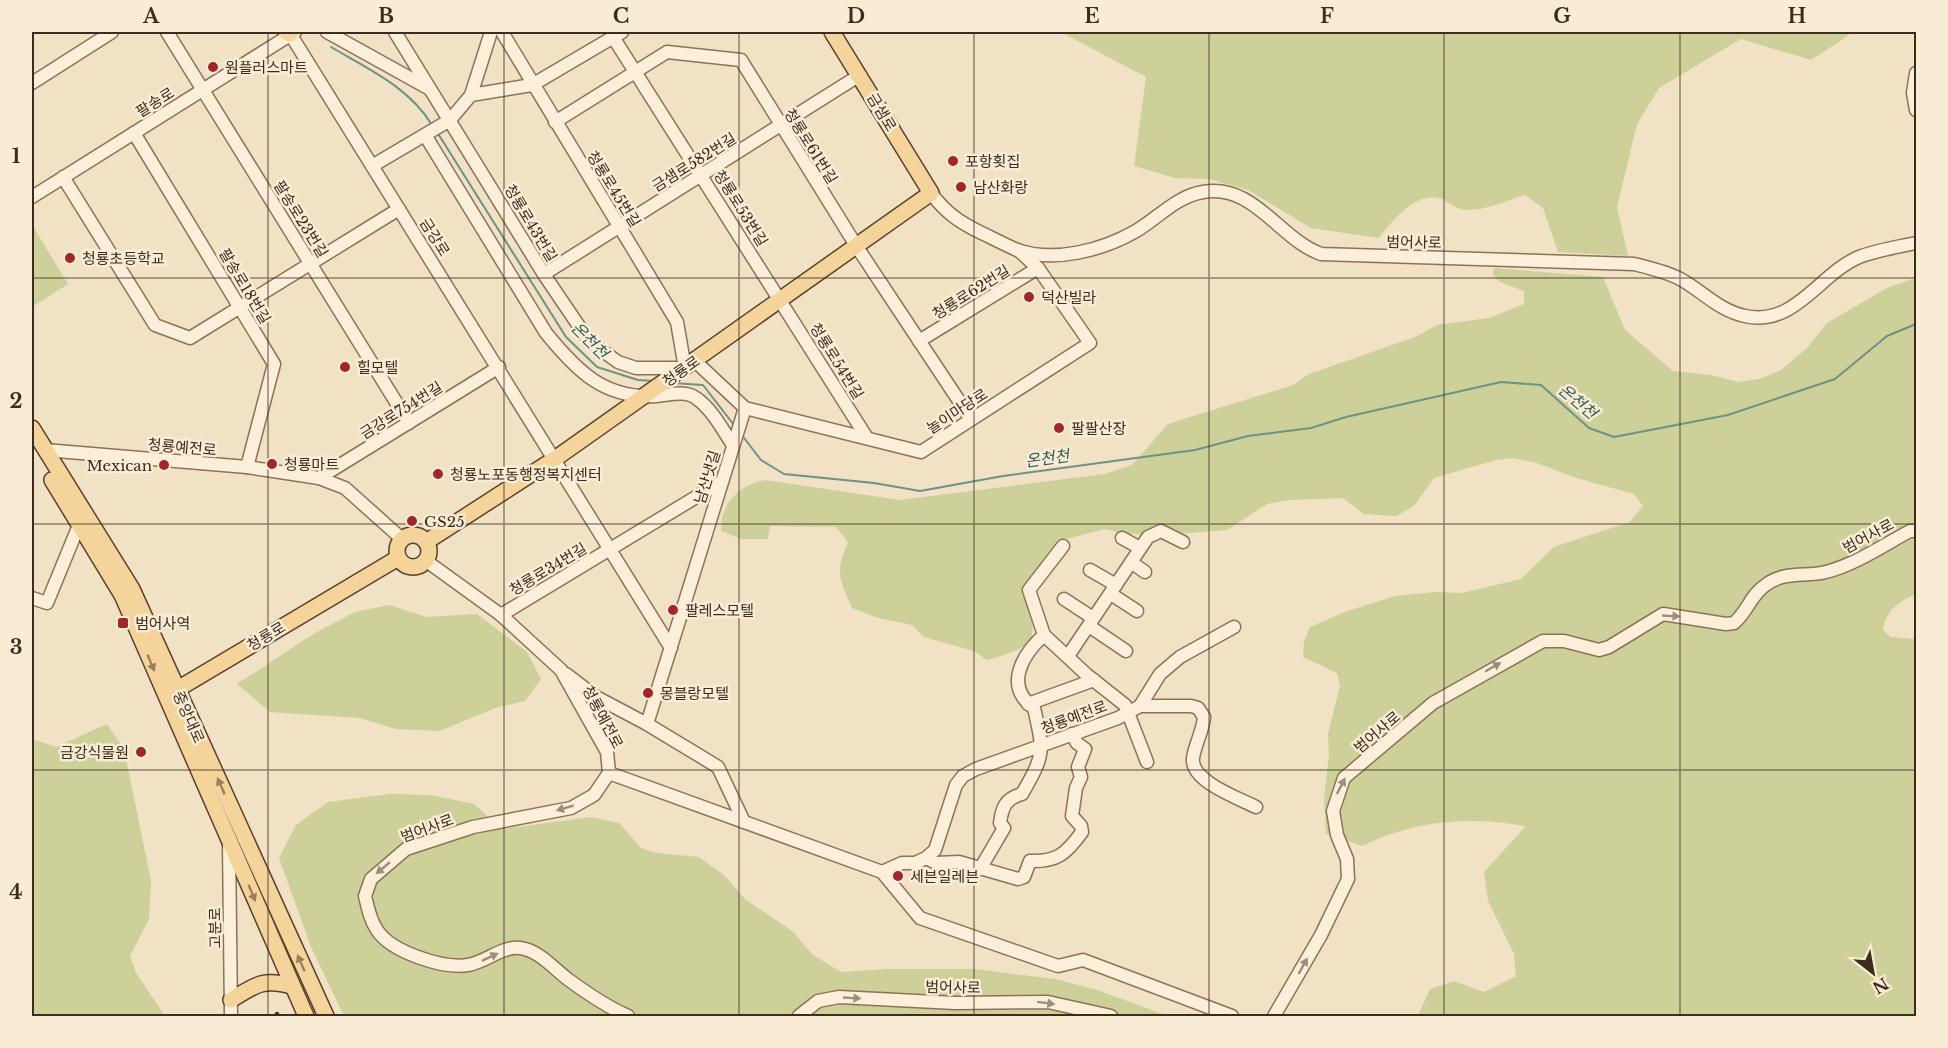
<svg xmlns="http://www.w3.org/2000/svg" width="1948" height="1048" viewBox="0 0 1948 1048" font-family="'Libre Baskerville','Noto Sans KR',serif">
<rect width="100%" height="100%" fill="#f1e1c5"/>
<!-- green -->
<g fill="#cdd098">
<path d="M1061 32H1850L1849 35 1811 60 1741 39 1659 88 1637 124 1617 207 1628 256 1558 252 1543 208 1525 195C1504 201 1488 210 1467 210 1458 210 1450 203 1442 199 1417 189 1391 222 1379 238L1311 228 1248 190 1209 179 1175 178 1134 166 1146 77Z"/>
<path d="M32 225 68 284 32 307Z"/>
<path d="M1494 268 1603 277 1625 330 1673 371 1711 375 1738 382 1759 379 1781 370 1807 348 1827 323 1889 287 1916 278V594C1901 600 1884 612 1883 630L1891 637 1916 639V1016H1418L1430 989 1454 981 1484 992 1516 976 1514 954 1488 901 1484 872 1526 826C1469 816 1414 820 1362 846L1326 834 1324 799 1329 755 1328 734 1340 686 1337 673 1303 657 1304 641 1310 627 1347 611 1395 596 1436 592 1462 593 1521 579 1554 547 1630 522 1643 506 1634 494 1576 478 1537 463 1513 458 1496 460 1434 478 1414 506 1396 516 1364 514 1343 498 1289 500 1267 504 1227 530 1165 535 1126 534 1105 529 1062 540 1027 585C1032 638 1048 643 987 660L974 651 924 637 912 625 878 618 852 608C839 578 835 573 848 542L836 527 770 526 768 539H741L721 531C720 504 739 485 765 480L900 500 1104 474 1132 465 1168 424 1293 385 1309 374 1415 337 1437 325 1489 318 1524 304V291L1500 282 1493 275Z"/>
<path d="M389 605 426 617 477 614 527 652 541 679 525 701 495 708 440 731 396 729 359 718 270 712 237 684 315 633 355 612Z"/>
<path d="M107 724 124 749 151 881 149 919 130 956 136 973 165 1016H32V739L56 747Z"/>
<path d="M390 794 430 795 474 804 502 829 591 817 619 823 641 848 657 853 699 857 724 875 746 900 792 931 813 955 841 972 888 969H975L1055 979 1097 990 1168 1016H344L311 947 279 858 296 825 328 802Z"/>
</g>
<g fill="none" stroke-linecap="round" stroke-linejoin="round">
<!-- stream -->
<g stroke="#6d9387" stroke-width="2">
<path d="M331 47C368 69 409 87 432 125"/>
<path d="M437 132 566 337 597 367 638 380 655 381"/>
<path d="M672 383 703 385 734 425"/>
<path d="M741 434 761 460 784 474 874 483 920 491 1003 476 1195 450 1248 436 1311 428 1346 417 1501 382 1541 385 1589 428 1614 437 1728 415 1835 379 1887 336 1916 324"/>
</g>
<!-- minor casing -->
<g stroke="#8d725a" stroke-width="15">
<g id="minor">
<path d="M167 32 409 423"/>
<path d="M289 32 671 648"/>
<path d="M327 32 428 88"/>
<path d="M395 32 545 276 589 341 618 362 636 368H685L677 322 502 32"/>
<path d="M613 37 867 438"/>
<path d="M1916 73 1913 93 1916 110"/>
<path d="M32 83 112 32"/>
<path d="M471 95 491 32"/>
<path d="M555 122 667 52 741 60 857 247 971 419"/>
<path d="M134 133 274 364 247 467"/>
<path d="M425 135 546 333C577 371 604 399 656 396 669 395 685 390 696 398 712 409 722 429 733 445"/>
<path d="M372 166 450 120 471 95 532 85 622 32"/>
<path d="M63 177 155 325 190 338 399 209"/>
<path d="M931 193C947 215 964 225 988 236 998 241 1008 246 1017 250 1055 263 1103 250 1136 231 1158 218 1177 196 1203 192 1254 183 1279 239 1321 254L1634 264C1650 268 1668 272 1682 280 1703 292 1720 311 1745 316 1795 327 1819 274 1859 257 1877 250 1898 247 1916 243"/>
<path d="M32 197 295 32"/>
<path d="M544 274 860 75"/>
<path d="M919 341 1038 268"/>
<path d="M695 361 745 408 921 452 1090 343 1038 268 1018 250"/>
<path d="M45 450 247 467 319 478 345 488 402 539"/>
<path d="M319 478 499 367"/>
<path d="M1122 538 1140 548"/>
<path d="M1063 546 1029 590 1044 635 1087 675 1125 705 1147 762"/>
<path d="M425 560 501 615 561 670 607 752 609 773"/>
<path d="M1131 562 1145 572"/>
<path d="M1090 570 1116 585"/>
<path d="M1111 594 1137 611"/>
<path d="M32 598 47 603 79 525"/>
<path d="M1064 599 1093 618"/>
<path d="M501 615 721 482"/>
<path d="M1089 626 1126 651"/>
<path d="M1068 656 1148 537 1161 531 1183 542"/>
<path d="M566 674 596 697 647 724 718 767 744 822"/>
<path d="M1028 704 1094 680"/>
<path d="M1140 706H1191L1198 708 1204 717C1203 731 1195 744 1193 758 1190 781 1238 798 1256 807"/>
<path d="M647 724 745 408"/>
<path d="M609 773 882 872 920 918 1058 966 1083 960 1232 1016"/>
<path d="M609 773 594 795 571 808 473 827 406 849 371 879 365 896C368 908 370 920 377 930 391 952 443 969 468 965 486 962 502 946 520 948 539 950 555 970 569 980 588 994 607 1007 628 1016"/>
<path d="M229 843 231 1016"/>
<path d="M926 858 936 863 959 862 1018 879 1024 877 1030 861C1057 862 1066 854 1082 832L1081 826 1072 816 1076 788 1081 777 1078 767 1085 749 1077 743 1072 734"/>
<path d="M980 869 1004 828 1000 823C1002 807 1006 798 1022 794 1045 754 1044 752 1034 708 1003 686 1023 654 1044 635"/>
<path d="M882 872 902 863H915L926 858 935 850 956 785 963 776 976 769 1118 718 1140 706 1160 674 1180 657 1234 627"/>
<path d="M799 1016 818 1001 839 997 955 1003 1048 1002 1111 1016"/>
<path d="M1274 1016 1321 935 1348 879 1347 859 1337 835 1333 811 1344 778 1433 703 1543 641H1564L1599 650 1609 647 1663 614 1726 624 1734 623C1748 611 1751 594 1767 584 1785 571 1806 577 1826 572 1856 564 1882 546 1910 531H1916"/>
</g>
</g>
<!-- major casing -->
<g stroke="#5b402e" stroke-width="18">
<g id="major">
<path d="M286 32 290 34"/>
<path d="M32 428 132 589 326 1016"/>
<path d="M52 480 122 595 306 1016"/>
<circle cx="413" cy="551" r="16"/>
<path d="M426 542 556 458 931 193 832 32"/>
<path d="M171 693 398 558"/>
<path d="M231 1000C255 985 263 978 292 986"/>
</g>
</g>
<!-- minor -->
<use href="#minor" stroke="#fbefd9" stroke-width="12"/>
<!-- major -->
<use href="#major" stroke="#f5d49c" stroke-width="15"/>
<!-- rail casing -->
<g stroke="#3d2b1e" stroke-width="4.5">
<path id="rail" d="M277 1014 278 1016"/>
</g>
<!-- rail -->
<use href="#rail" stroke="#f8ecd5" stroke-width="2" stroke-dasharray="7" stroke-linecap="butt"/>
</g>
<!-- one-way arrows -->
<defs><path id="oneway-solid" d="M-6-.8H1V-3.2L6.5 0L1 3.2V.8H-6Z" transform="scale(1.5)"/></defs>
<g fill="#9c8d7c">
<use href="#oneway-solid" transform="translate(1671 616) rotate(3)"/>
<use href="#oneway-solid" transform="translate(1493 667) rotate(-30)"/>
<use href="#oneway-solid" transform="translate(1341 786) rotate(-63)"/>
<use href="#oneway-solid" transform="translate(565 808) rotate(164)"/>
<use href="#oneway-solid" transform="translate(383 868) rotate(140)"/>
<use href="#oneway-solid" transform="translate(490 957) rotate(-25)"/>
<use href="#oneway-solid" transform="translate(1303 966) rotate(-61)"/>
<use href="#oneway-solid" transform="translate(852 998) rotate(3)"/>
<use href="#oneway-solid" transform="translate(1046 1003) rotate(7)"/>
</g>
<g fill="#99805d">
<use href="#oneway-solid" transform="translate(151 663) rotate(67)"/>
<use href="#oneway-solid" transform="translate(221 786) rotate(-114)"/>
<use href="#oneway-solid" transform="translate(252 893) rotate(67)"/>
<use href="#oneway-solid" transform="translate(301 963) rotate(-114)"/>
</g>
<!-- grid -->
<path fill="none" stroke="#3d2b1e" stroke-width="1.5" stroke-opacity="0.55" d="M268 32V1016M504 32V1016M739 32V1016M974 32V1016M1209 32V1016M1444 32V1016M1680 32V1016M32 278H1916M32 524H1916M32 770H1916"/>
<!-- markers -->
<g fill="#a0262e" stroke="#f8ecd5" stroke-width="2">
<circle cx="213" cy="67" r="6"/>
<circle cx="953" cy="161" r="6"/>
<circle cx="961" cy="187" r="6"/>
<circle cx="70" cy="258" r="6"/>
<circle cx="1029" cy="297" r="6"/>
<circle cx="345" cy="367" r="6"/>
<circle cx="1059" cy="428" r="6"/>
<circle cx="272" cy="464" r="6"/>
<circle cx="164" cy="465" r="6"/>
<circle cx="438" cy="474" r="6"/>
<circle cx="412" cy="521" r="6"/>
<circle cx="673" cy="610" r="6"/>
<rect x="117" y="617" width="12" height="12" rx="3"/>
<circle cx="648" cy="693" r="6"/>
<circle cx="141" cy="752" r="6"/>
<circle cx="898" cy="876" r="6"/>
</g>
<g text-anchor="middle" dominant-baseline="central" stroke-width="5" stroke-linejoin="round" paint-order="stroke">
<!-- poi labels -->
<g font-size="15" fill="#3d2b1e" stroke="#f8ecd5" text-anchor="start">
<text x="225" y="67">원플러스마트</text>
<text x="965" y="161">포항횟집</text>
<text x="973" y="187">남산화랑</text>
<text x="82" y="258">청룡초등학교</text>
<text x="1041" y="297">덕산빌라</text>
<text x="357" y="367">힐모텔</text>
<text x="1071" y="428">팔팔산장</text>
<text x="284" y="464">청룡마트</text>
<text x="152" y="465" text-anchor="end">Mexican</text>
<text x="450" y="474">청룡노포동행정복지센터</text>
<text x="424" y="521">GS25</text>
<text x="685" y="610">팔레스모텔</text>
<text x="135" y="623">범어사역</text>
<text x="660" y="693">몽블랑모텔</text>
<text x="129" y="752" text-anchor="end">금강식물원</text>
<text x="910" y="876">세븐일레븐</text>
</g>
<!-- street labels -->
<g font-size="15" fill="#3d2b1e" stroke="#f8ecd5">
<text transform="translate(155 102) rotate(-32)">팔송로</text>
<text transform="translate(882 112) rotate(59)">금샘로</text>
<text transform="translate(811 146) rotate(58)">청룡로61번길</text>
<text transform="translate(694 162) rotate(-32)">금샘로582번길</text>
<text transform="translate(614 189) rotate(58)">청룡로45번길</text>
<text transform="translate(741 208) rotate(58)">청룡로53번길</text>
<text transform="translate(301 219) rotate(58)">팔송로23번길</text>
<text transform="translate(531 223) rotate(59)">청룡로43번길</text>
<text transform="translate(435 237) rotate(58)">금강로</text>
<text transform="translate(1414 242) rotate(1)">범어사로</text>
<text transform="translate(245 286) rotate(59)">팔송로18번길</text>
<text transform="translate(971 292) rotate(-32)">청룡로62번길</text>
<text transform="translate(837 361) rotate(58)">청룡로54번길</text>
<text transform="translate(681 371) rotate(-35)">청룡로</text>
<text transform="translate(401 410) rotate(-32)">금강로754번길</text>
<text transform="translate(957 411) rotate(-33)">놀이마당로</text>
<text transform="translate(182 447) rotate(5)">청룡예전로</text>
<text transform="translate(707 477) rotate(-73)">남산냇길</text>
<text transform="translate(1868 536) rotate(-28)">범어사로</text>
<text transform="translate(548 569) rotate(-31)">청룡로34번길</text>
<text transform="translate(266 636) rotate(-31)">청룡로</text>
<text transform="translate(189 717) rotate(66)">중앙대로</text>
<text transform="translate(603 717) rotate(62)">청룡예전로</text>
<text transform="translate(1074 717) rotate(-20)">청룡예전로</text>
<text transform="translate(1377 732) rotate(-40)">범어사로</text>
<text transform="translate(427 828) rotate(-20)">범어사로</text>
<text transform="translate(215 928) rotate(-91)">고분로</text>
<text transform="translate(953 987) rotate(1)">범어사로</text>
</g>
<!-- water labels -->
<g font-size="16" font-style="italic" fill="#2d5d57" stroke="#f8ecd5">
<text transform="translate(590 340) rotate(45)">온천천</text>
<text transform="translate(1578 401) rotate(40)">온천천</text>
<text transform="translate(1047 458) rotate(-8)">온천천</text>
</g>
</g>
<!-- border -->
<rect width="1948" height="1048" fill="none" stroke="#f8ecd5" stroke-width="66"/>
<!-- north arrow -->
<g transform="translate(1873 973) rotate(149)" stroke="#f8ecd5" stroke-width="4.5" paint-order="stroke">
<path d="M0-4.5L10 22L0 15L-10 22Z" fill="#3d2b1e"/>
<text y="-9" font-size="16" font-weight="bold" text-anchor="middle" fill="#3d2b1e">N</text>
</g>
<rect x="33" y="33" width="1882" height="982" fill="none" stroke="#3d2b1e" stroke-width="2"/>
<g font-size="20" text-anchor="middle" font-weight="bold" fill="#3d2b1e">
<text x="151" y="23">A</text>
<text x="386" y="23">B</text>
<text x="621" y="23">C</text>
<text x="856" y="23">D</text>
<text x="1092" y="23">E</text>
<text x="1327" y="23">F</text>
<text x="1562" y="23">G</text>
<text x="1797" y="23">H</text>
<text x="16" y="163">1</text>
<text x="16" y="408">2</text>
<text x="16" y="654">3</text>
<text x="16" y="899">4</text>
</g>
</svg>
